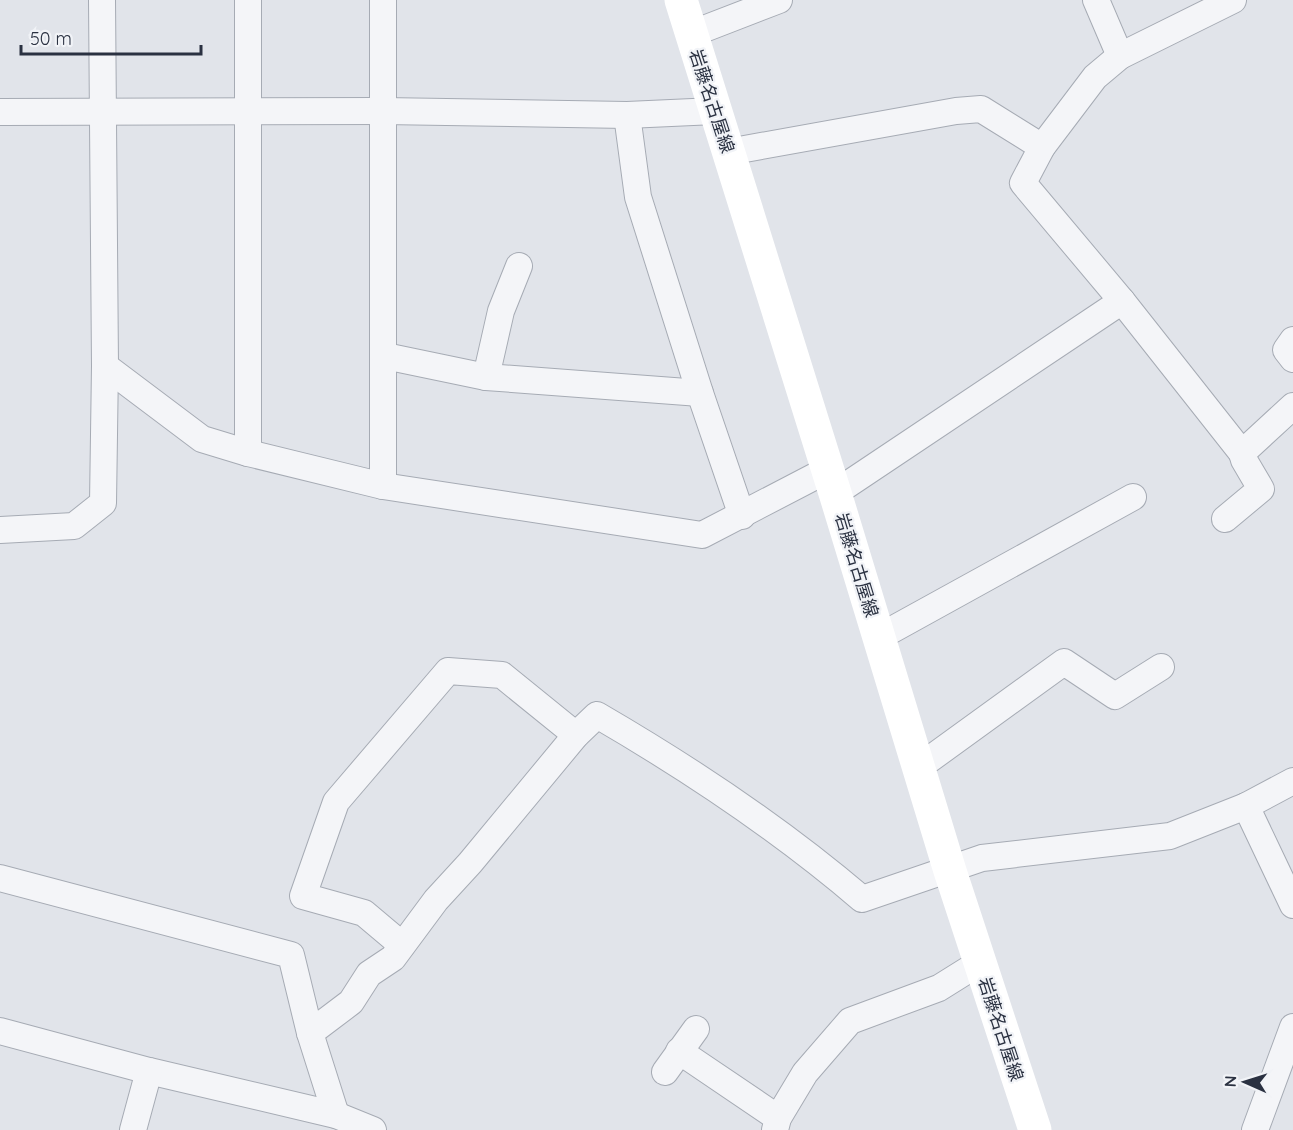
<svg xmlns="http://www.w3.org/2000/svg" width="1293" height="1130" viewBox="0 0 1293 1130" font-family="Quicksand,'Noto Sans JP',sans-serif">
<rect width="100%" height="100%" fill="#e1e4ea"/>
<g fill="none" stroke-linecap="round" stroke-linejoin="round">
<!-- street casing -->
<g stroke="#a6abb4" stroke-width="28">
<g id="street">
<path d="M383 0V486"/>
<path d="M1096 0 1120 56"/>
<path d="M1233 0 1120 56 1095 77 1042 147 1023 183 1122 301 1242 453 1293 406"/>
<path d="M691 34 779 0"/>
<path d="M0 112 383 111 627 115 715 111"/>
<path d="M627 115 638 197 700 393 742 516"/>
<path d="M728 152 956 111 981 109 1042 147"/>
<path d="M1293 340 1286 350 1293 359"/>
<path d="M385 356 486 377 700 393"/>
<path d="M105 366 202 439 248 453 383 486 702 535 827 470"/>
<path d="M486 377 501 311 519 266"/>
<path d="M248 453V0"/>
<path d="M835 493 1122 301"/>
<path d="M1225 519 1261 489 1244 460 1242 453"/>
<path d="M0 530 74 526 103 503 105 366 102 0"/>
<path d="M879 637 1133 497"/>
<path d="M919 767 1064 662 1115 696 1161 667"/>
<path d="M1246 806 1293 905"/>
<path d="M0 878 291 955 310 1033 336 1115"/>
<path d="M402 945 364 913 303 896 336 802 448 671 502 675 576 735"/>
<path d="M0 1031 149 1071 336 1115 373 1130"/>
<path d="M310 1033 351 1002 369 974 393 958 436 900 470 863 576 735 597 715C690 769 780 829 862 899L982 858 1170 836 1246 806 1293 781"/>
<path d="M679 1051 778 1118"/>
<path d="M665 1072 696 1029"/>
<path d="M133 1130 149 1071"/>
<path d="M775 1130 778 1118 805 1073 850 1021 939 988 979 963"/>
<path d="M1255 1130 1293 1027"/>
</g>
</g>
<!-- street -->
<use href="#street" stroke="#f4f5f8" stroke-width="26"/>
<!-- secondary -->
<path stroke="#fff" stroke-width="33" d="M681 0 835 493 950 871 1035 1130"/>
</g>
<g text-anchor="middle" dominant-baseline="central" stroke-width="4.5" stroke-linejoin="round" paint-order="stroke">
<!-- street labels -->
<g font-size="18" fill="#2a3141" stroke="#f1f3f7">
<text transform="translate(712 101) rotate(72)">岩藤名古屋線</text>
<text transform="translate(857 565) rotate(73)">岩藤名古屋線</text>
<text transform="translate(1001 1029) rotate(72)">岩藤名古屋線</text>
</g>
</g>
<!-- north arrow -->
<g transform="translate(1245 1082) rotate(273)" stroke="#f1f3f7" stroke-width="4.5" paint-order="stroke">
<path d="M0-4.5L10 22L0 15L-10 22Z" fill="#2a3141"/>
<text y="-9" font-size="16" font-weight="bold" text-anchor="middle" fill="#2a3141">N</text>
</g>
<!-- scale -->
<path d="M21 45v9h180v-9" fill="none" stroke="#2a3141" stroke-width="3"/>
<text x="30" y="45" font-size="18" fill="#2a3141" stroke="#f1f3f7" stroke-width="4.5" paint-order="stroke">50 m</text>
</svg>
